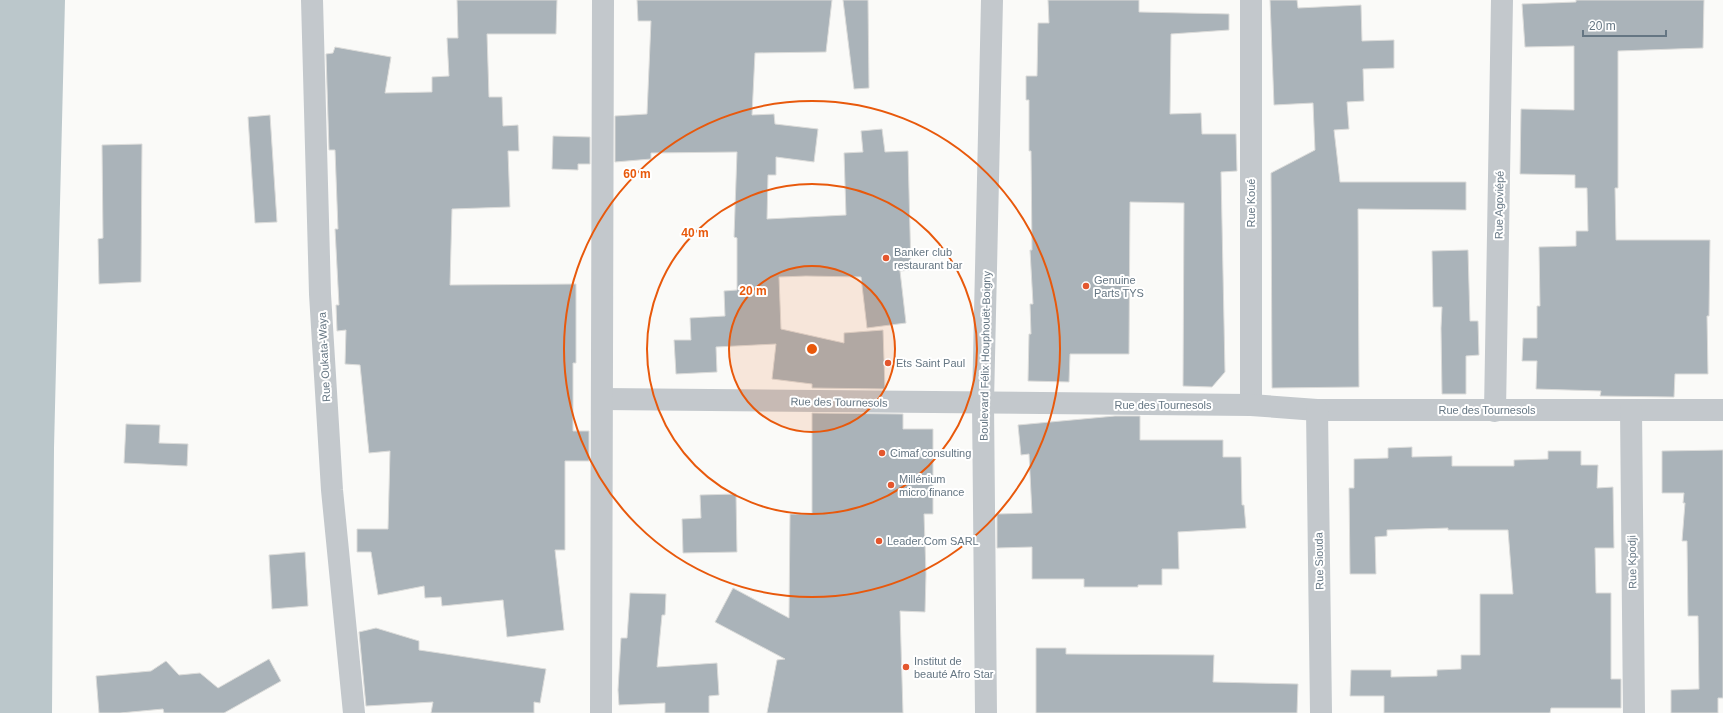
<svg xmlns="http://www.w3.org/2000/svg" width="1723" height="713" viewBox="0 0 1723 713" font-family="Arial,sans-serif">
<rect width="100%" height="100%" fill="#fafaf8"/>
<!-- water -->
<path fill="#bbc7cb" d="M0 0H65L54 448 52 713H0Z"/>
<!-- building -->
<g fill="#aab3b9" stroke="#dcdcda">
<path d="M457 0H557L556 34H487L489 97H502L503 126 518 125 519 151H508L510 207 452 209 450 285 576 284V363H573V431H589V461H565V550H555L564 630 507 637 503 600 442 606 441 597 425 598 424 586 378 595 371 552H357V529H388L390 451 369 453 360 365 345 364 346 330 337 331 336 305H339L335 229H338L335 150H329L326 54 333 53 335 47 391 57 385 93 432 92V77L449 76 447 38H458Z"/>
<path d="M637 0H832L826 52 755 53 752 115 774 114 775 124 818 129 814 162 776 157V175H768L767 219 846 215 844 153 863 152 861 131 882 129 885 152 908 151 911 270 900 271 906 323 867 328 861 277 806 276 779 277 781 329 844 343V333L883 330 885 389 812 388V384L772 379 776 344 716 347 717 372 676 374 674 340H691L690 318 725 316 724 291 737 290V238L734 237 737 152 651 153V159L615 162V116L647 114 651 21H638Z"/>
<path d="M843 0H868L869 88 854 89Z"/>
<path d="M1048 0H1139V12L1229 14V30L1171 34 1170 114 1201 113 1202 134H1236L1237 171 1221 172 1225 372 1212 387 1183 386 1184 203 1130 202 1129 354H1070L1069 382 1028 381 1029 334H1031L1030 304H1033L1030 250H1032L1031 151H1029V100H1026V76H1037L1038 23H1049Z"/>
<path d="M1270 0H1297L1298 8 1361 5 1362 41 1394 40V68L1363 69 1364 101 1347 102 1349 129 1334 130 1340 182H1466V210L1358 209 1359 387 1272 388 1271 173 1315 150 1313 103 1274 105Z"/>
<path d="M1576 0H1704L1703 48 1618 51V188H1615L1616 240H1710L1709 316H1707L1708 374H1675L1674 397 1600 396 1601 391 1536 389 1537 361H1522L1523 338H1537V306H1540L1539 247 1576 246V231H1588L1587 188H1575V175L1520 174 1521 109 1574 110V46L1525 47 1522 4 1576 2Z"/>
<path d="M270 115 277 222 255 223 248 117Z"/>
<path d="M553 136 590 137V164H578V170L552 169Z"/>
<path d="M142 144 141 282 99 284 98 239 103 238 102 145Z"/>
<path d="M1468 250 1470 321H1478L1479 355 1466 356V394H1442L1441 328 1442 307H1433L1432 251Z"/>
<path d="M812 413 903 414V429H933V514H924L926 574 925 612 900 611 903 713H767L777 660 785 659 715 622 733 588 789 618 790 514H812Z"/>
<path d="M1115 416H1140V440H1223V457H1241L1242 505H1244L1246 528 1178 532 1179 569H1162V585H1138V587H1084V579H1032V547L997 548V514L1032 513 1029 454 1021 455 1018 425Z"/>
<path d="M126 424 160 425 159 443 188 444 187 466 124 463Z"/>
<path d="M1412 447V457L1452 456V466H1514V460L1548 459V451H1581V465H1598L1597 488 1613 487 1614 548H1595L1596 593H1611V679H1621V708H1551L1550 713H1384V696H1350L1351 670H1391V677L1437 676V670L1461 669V655H1480V594H1513L1508 530H1448V528L1387 530V536L1375 537 1376 574H1350L1349 488H1354V459L1388 458V448Z"/>
<path d="M1723 450V698H1718V713H1671V690L1699 689 1698 616H1688L1687 541H1682L1685 503H1683L1684 493H1662V451Z"/>
<path d="M736 494 737 552 683 553 682 519 701 518 700 495Z"/>
<path d="M305 552 308 606 272 609 269 555Z"/>
<path d="M630 593 666 594 665 615H662L657 667 717 663 719 695 709 696V713H665V703L619 705 618 690 621 638H627Z"/>
<path d="M376 628 419 641V650L546 669 540 703 534 702V713H431L433 702 366 706 359 632Z"/>
<path d="M1036 648H1066V654L1214 655 1213 682 1298 684 1297 713H1036Z"/>
<path d="M269 659 281 681 224 713H164L163 709 120 713H99L96 676 151 671 166 661 179 675 200 673 218 688Z"/>
</g>
<g fill="none" stroke-linecap="round" stroke-linejoin="round">
<!-- minor -->
<g stroke="#c3c8cc" stroke-width="22">
<path d="M312 0 320 294 332 490 354 713"/>
<path d="M1251 0V405"/>
<path d="M602 399 1251 405 1317 410H1723"/>
<path d="M1317 410 1321 713"/>
<path d="M1631 410 1634 713"/>
<path d="M1495 411 1502 0"/>
<path d="M601 713 603 0"/>
</g>
<!-- tertiary -->
<path stroke="#c3c8cc" stroke-width="22" d="M986 713 983 403 992 0"/>
</g>
<!-- distance rings -->
<circle cx="812" cy="349" r="83" fill="#e8590c" fill-opacity=".12"/>
<g fill="none" stroke="#e8590c" stroke-width="2">
<circle cx="812" cy="349" r="83"/>
<circle cx="812" cy="349" r="165"/>
<circle cx="812" cy="349" r="248"/>
</g>
<!-- markers -->
<g fill="#e4572e" stroke="#fff" stroke-width="1.5">
<circle cx="886" cy="258" r="4"/>
<circle cx="1086" cy="286" r="4"/>
<circle cx="888" cy="363" r="4"/>
<circle cx="882" cy="453" r="4"/>
<circle cx="891" cy="485" r="4"/>
<circle cx="879" cy="541" r="4"/>
<circle cx="906" cy="667" r="4"/>
</g>
<g text-anchor="middle" dominant-baseline="central" stroke-width="4" stroke-linejoin="round" paint-order="stroke">
<!-- street labels -->
<g font-size="11" fill="#657683" stroke="#fff">
<text transform="translate(1251 203) rotate(-90)">Rue Koué</text>
<text transform="translate(1499 205) rotate(-89)">Rue Agoviépé</text>
<text transform="translate(985 356) rotate(-89)">Boulevard Félix Houphouët-Boigny</text>
<text transform="translate(324 357) rotate(-93)">Rue Oukata-Waya</text>
<text transform="translate(839 402) rotate(1)">Rue des Tournesols</text>
<text x="1163" y="405">Rue des Tournesols</text>
<text x="1487" y="410">Rue des Tournesols</text>
<text transform="translate(1319 561) rotate(-91)">Rue Siouda</text>
<text transform="translate(1632 562) rotate(-91)">Rue Kpodji</text>
</g>
<!-- poi labels -->
<g font-size="11" fill="#657683" stroke="#fff" text-anchor="start">
<text x="894" y="252">Banker club<tspan x="894" dy="13">restaurant bar</tspan></text>
<text x="1094" y="280">Genuine<tspan x="1094" dy="13">Parts TYS</tspan></text>
<text x="896" y="363">Ets Saint Paul</text>
<text x="890" y="453">Cimaf consulting</text>
<text x="899" y="479">Millénium<tspan x="899" dy="13">micro finance</tspan></text>
<text x="887" y="541">Leader.Com SARL</text>
<text x="914" y="661">Institut de<tspan x="914" dy="13">beauté Afro Star</tspan></text>
</g>
</g>
<circle cx="812" cy="349" r="6" fill="#e8590c" stroke="#fff" stroke-width="2"/>
<g font-size="12" text-anchor="middle" font-weight="bold" fill="#e8590c" stroke="#fff" stroke-width="4" stroke-linejoin="round" paint-order="stroke">
<text x="637" y="178">60 m</text>
<text x="695" y="237">40 m</text>
<text x="753" y="295">20 m</text>
</g>
<!-- scale -->
<path d="M1583 30v6h83v-6" fill="none" stroke="#657683" stroke-width="2"/>
<text x="1589" y="30" font-size="12" fill="#657683" stroke="#ffffff" stroke-width="3" paint-order="stroke">20 m</text>
</svg>
